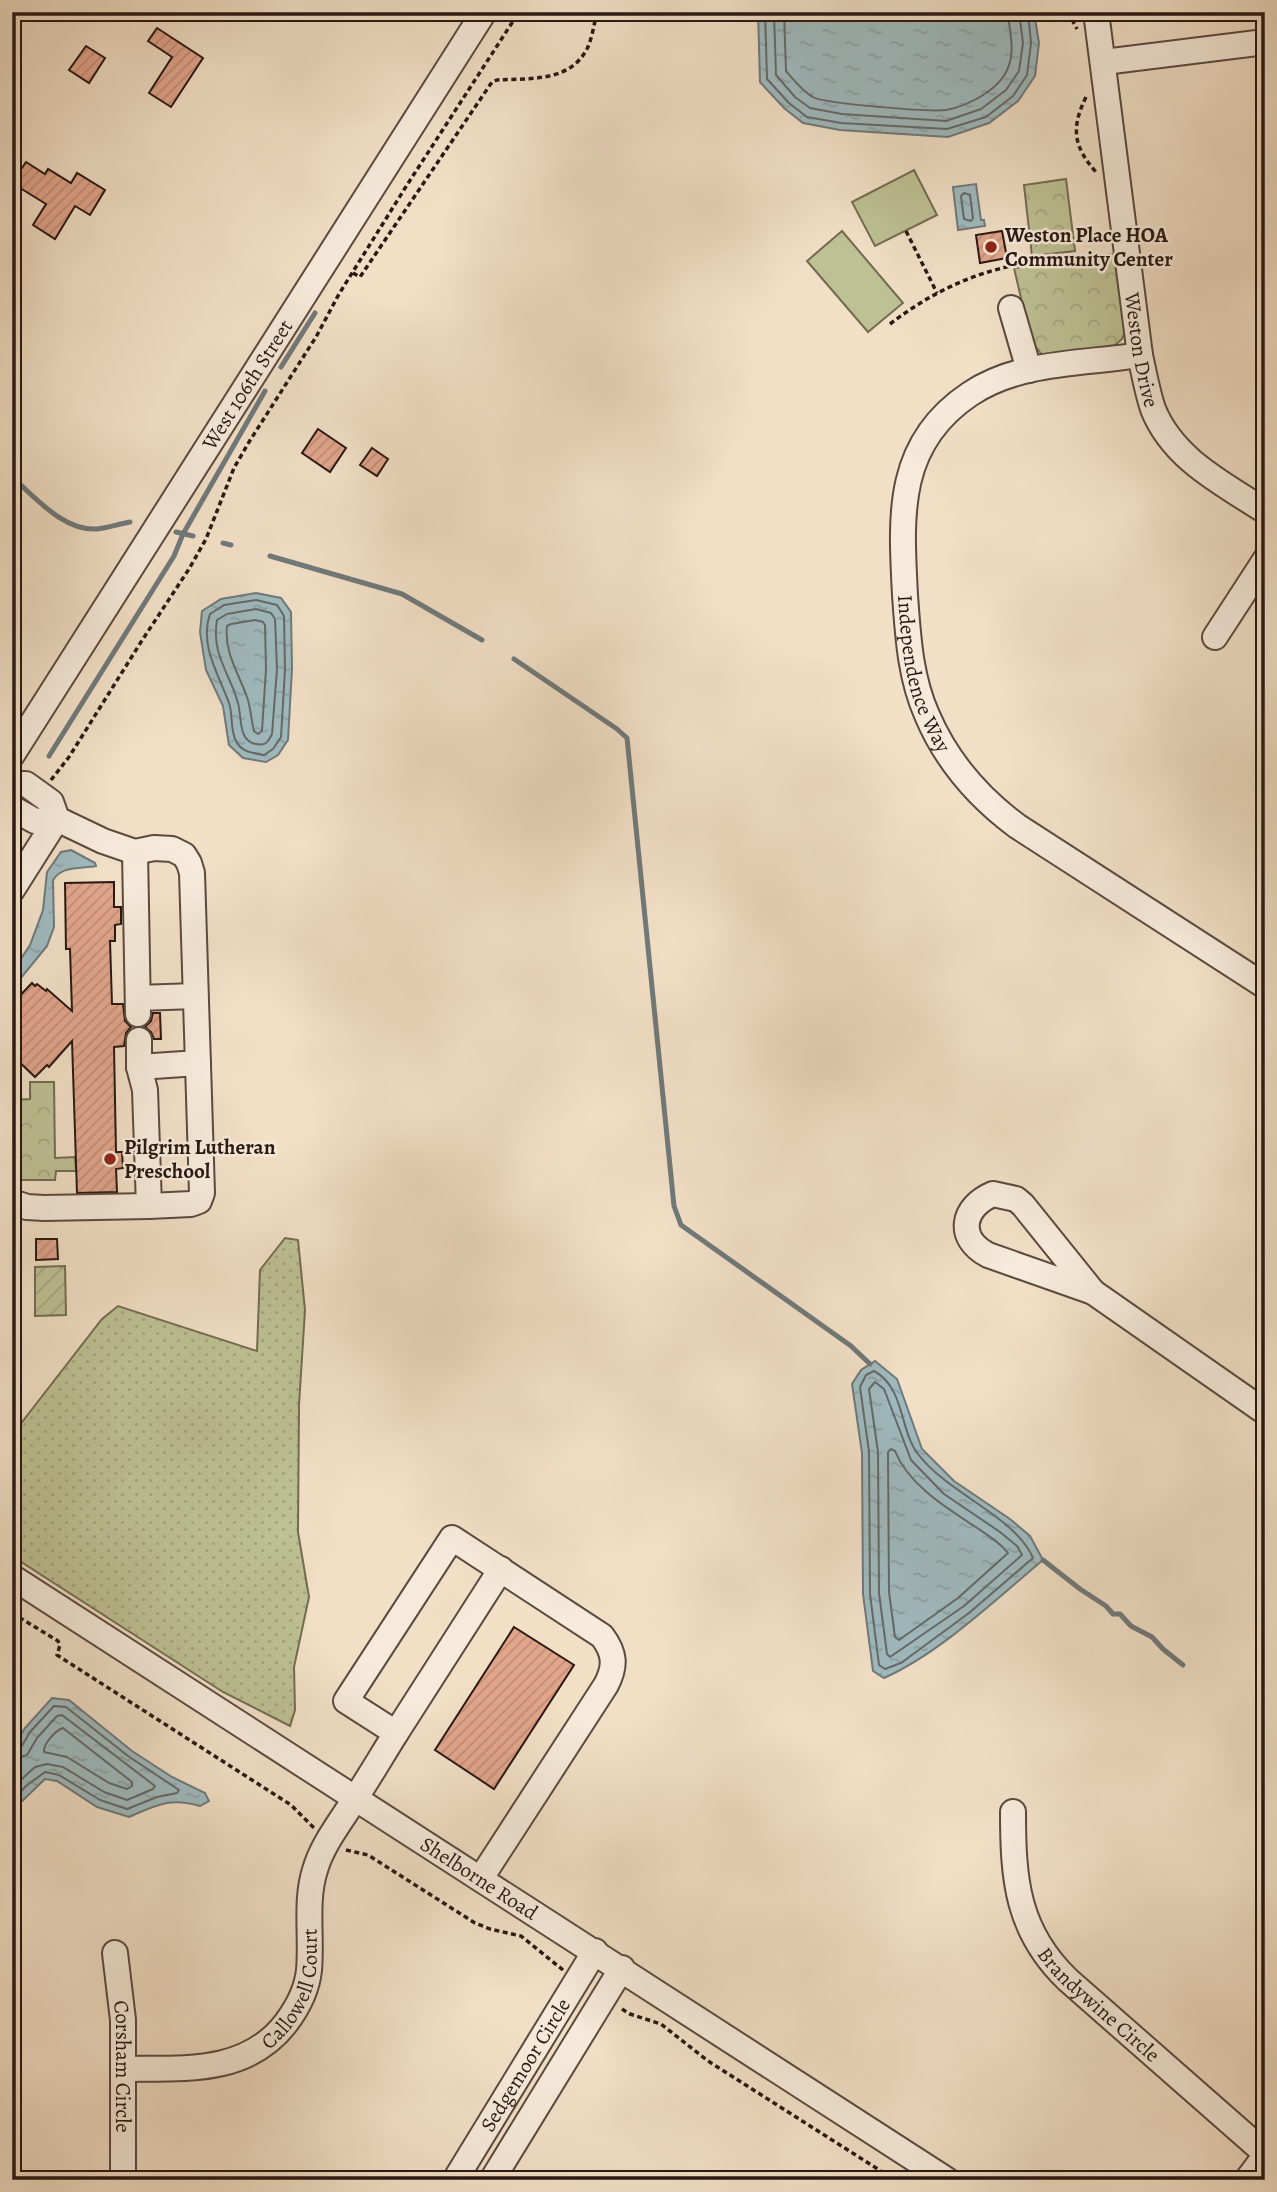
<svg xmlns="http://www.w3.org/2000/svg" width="1277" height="2192" viewBox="0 0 1277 2192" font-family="Alegreya,serif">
<defs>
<pattern id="grass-dots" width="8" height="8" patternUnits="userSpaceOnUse" patternTransform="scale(1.75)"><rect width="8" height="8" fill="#bdc193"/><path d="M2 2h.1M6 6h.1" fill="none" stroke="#a2a57e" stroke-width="1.8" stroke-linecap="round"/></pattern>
<pattern id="park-crowns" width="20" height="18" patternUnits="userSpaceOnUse" patternTransform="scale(1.75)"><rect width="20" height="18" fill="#bdc193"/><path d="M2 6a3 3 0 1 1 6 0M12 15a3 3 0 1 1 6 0" fill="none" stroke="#a2a57e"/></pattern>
<pattern id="garden-furrows" width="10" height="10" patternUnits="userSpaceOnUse" patternTransform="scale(1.75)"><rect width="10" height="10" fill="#bdc193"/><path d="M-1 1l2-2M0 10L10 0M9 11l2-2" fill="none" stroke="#a2a57e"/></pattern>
<pattern id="water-ripples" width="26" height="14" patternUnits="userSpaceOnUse" patternTransform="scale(1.75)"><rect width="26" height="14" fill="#9fbabf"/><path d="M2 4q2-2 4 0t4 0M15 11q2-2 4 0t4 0" fill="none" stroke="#899fa3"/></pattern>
<pattern id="building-hatch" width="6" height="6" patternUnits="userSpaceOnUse" patternTransform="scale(1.75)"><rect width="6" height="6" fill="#e1a58b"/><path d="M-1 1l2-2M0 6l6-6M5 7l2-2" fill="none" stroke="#c18d77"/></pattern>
</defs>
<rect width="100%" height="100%" fill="#f1dfc6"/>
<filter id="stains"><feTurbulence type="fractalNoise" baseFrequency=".00286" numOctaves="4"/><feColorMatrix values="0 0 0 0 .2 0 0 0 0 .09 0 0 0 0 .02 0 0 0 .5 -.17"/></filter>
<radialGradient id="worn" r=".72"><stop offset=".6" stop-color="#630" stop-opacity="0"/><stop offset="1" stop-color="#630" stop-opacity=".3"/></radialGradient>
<!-- grass -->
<path fill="url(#grass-dots)" stroke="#736c52" stroke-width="2" d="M285 1238 298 1240 305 1310 299 1405 298 1532 309 1597 294 1667 295 1710 290 1726 223 1692 12 1556V1435L102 1319 118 1306 257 1351 260 1270Z"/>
<!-- park -->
<g fill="url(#park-crowns)" stroke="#736c52" stroke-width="2">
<path d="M1066 179 1075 251 1032 256 1024 185Z"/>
<path d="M1115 254 1126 330 1122 339 1114 346 1043 356 1031 341 1014 268Z"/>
<path d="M30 1082H54L55 1158 75 1157 76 1171H56L55 1180H12V1100L30 1099Z"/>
</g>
<!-- garden -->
<path fill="url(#garden-furrows)" stroke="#736c52" stroke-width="2" d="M65 1266 66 1315 35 1316V1267Z"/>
<!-- pitch -->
<g fill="#bdc193" stroke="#736c52" stroke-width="2">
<path d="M914 170 937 215 875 246 852 202Z"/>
<path d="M842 231 903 303 868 332 807 261Z"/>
</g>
<!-- water -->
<g fill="url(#water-ripples)" stroke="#70797a" stroke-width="2">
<path d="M758 12H1034L1039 43 1035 76 1018 101 989 123 948 137 840 130 803 123 784 108 760 82Z"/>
<path d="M976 184 981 220H984L985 226 958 230 953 187Z"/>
<path d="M256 593 281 598 291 612 292 669 288 740 278 755 266 762 243 758 229 745 223 706 206 670 200 632 202 611 221 599Z"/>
<path d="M71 850 95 863 96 866C80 869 63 865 53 880L54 927 47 946 12 989V972L30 945 43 910 47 872 61 852Z"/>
<path d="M875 1361 897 1379 922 1449 954 1481 1010 1519 1030 1536 1043 1560C995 1600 940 1653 884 1678L873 1671 863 1594 862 1453 852 1384 861 1370Z"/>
<path d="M52 1698 69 1700 132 1751 172 1777 205 1793 209 1801 200 1806C170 1797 156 1805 129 1817L97 1807 57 1781 45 1779 12 1811V1749L25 1728Z"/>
</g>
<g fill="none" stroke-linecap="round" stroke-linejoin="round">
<!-- shore -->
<g stroke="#646968" stroke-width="2">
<path d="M765 12 767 79 789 103 807 117 841 123 947 129 986 117 1013 96 1027 75 1031 43 1028 12"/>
<path d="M774 12 776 75 795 97 810 108 842 114 946 121 981 109 1006 90 1019 71 1023 43 1019 12"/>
<path d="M784 12 786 71C794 80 802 91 813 97 825 104 931 112 946 110 968 106 1002 89 1009 65 1015 48 1009 30 1008 12"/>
<path d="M964 193 970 195 973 218 971 221 964 219 961 196Z"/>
<path d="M256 600 277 605 284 616 285 670 281 737 273 749 264 755C253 753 241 752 236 741 230 730 233 714 229 703 219 675 199 645 210 614L224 605Z"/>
<path d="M256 609 271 613 275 619 277 669 272 734C268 742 266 746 256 744 238 741 242 718 238 703 230 673 211 655 217 620L227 614Z"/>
<path d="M255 620 263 622 265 625 266 669 262 731 258 734 254 731C251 720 251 708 247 697 239 674 224 653 227 626L231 624Z"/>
<path d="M874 1371C905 1388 899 1429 918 1454 948 1494 1015 1516 1033 1558L969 1613 901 1663 885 1669 879 1665 870 1594 869 1452 860 1387 866 1375Z"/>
<path d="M875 1382 884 1389 911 1460 944 1494 1000 1532 1017 1546 1022 1555 964 1606 890 1657 887 1654 879 1593 878 1452 869 1389Z"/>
<path d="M891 1449 895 1451C908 1484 945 1507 974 1526 986 1534 1000 1542 1008 1553L958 1598 899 1640 895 1637 889 1592 888 1452Z"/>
<path d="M63 1728 132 1782V1786L127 1789 109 1783 67 1757 44 1752C43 1744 55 1731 63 1728Z"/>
<path d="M12 1751 20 1749 30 1732 54 1706 66 1707 128 1756 179 1790 177 1793 157 1797 127 1809 100 1800 59 1775 45 1772 26 1786 12 1801"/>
<path d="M12 1760 27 1755 37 1738 57 1716 62 1715 155 1786 153 1789 127 1800 104 1792 63 1767 47 1764 35 1767 12 1788"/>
</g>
<!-- stream -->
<g stroke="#70797a" stroke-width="5">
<path d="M281 367 315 313"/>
<path d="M12 477C35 497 63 531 97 529 107 528 119 524 130 522"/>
<path d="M176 532 193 536"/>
<path d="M223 543 231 545"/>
<path d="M270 556 402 594 482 640"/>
<path d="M514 659 617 729 627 738 674 1206 681 1225 851 1346 870 1364"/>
<path d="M49 756 174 556 183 534 265 391"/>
<path d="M1043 1560 1080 1589 1106 1606 1113 1614H1120L1131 1626 1152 1637 1163 1649 1183 1665"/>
</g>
</g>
<!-- building -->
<g fill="url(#building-hatch)" stroke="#291812" stroke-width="2">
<path d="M157 28 203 58 171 107 149 93 172 57 148 41Z"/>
<path d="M86 46 105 58 89 83 69 70Z"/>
<path d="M26 162 45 174 48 169 71 183 77 173 105 190 90 215 75 206 55 239 33 225 46 204 12 183Z"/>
<path d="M1002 231 1007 258 980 263 976 235Z"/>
<path d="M318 429 346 448 330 472 302 453Z"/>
<path d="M372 448 388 459 377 476 360 465Z"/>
<path d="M114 882V907H121V924L115 925V941H110L112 1004H123L125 1021 131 1027 126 1033 124 1046 114 1047 116 1152H122L123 1168 116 1169 117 1192 77 1193 72 1041 49 1067 47 1065 35 1077 12 1055V1004L32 983 35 986 37 984 46 991 47 989 72 1011 70 949H66L65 883Z"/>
<path d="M153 1013H160L161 1039H154L151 1032 145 1027 151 1021Z"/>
<path d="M36 1239H57L58 1259 36 1260Z"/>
<path d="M514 1627 574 1665 494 1789 435 1750Z"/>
</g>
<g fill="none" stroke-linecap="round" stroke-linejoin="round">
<!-- minor casing -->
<g stroke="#5b4a3f" stroke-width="28">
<g id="minor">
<path id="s1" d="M1096 12 1140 355C1144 373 1147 391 1153 409 1173 459 1222 483 1265 511"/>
<path d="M1104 62 1265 42"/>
<path d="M1011 308 1029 370"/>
<path id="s2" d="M1140 355C1083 364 1019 361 970 394 895 444 901 517 905 595 908 636 910 677 927 715 946 760 978 797 1017 826L1265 986"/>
<path d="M1215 637 1265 560"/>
<path id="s3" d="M12 755 484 12"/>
<path d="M12 784H26L51 802 57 819"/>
<path d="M12 808 35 821 57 819 103 841 135 852 154 848 172 849 184 855 189 863 192 873 202 1193 199 1201 191 1204 149 1206 44 1208 27 1207 12 1202"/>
<path d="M135 852 138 1014"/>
<path d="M12 890 57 819"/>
<path d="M138 998 195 996"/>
<path d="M139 1040V1067L145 1090 149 1206"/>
<path d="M139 1067 198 1063"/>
<path d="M993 1194 1016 1199 1023 1205 1093 1292 988 1255C956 1238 962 1207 993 1194Z"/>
<path d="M1093 1292 1265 1412"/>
<path id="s4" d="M12 1577 947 2180"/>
<path d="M396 1733 501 1569"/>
<path id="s5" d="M1013 1812C1013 1880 1017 1931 1068 1980L1265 2153"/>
<path id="s6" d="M115 1953 123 2020V2180"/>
<path id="s7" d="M124 2069C183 2068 246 2075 286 2023 298 2007 307 1990 309 1970 312 1937 305 1901 315 1870 322 1846 338 1825 351 1805 367 1781 381 1757 396 1733L346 1701 452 1538 602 1636C615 1653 616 1666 606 1685L481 1878"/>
<path id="s8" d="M455 2180 595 1951"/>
<path d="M492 2180 622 1968"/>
<path d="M1247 2180 1265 2156"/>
</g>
</g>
<!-- path -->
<g stroke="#291812" stroke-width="3.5" stroke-dasharray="5 3.5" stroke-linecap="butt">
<path d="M1068 12 1077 29"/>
<path d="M1086 97C1071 128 1073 146 1096 172"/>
<path d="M906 231 937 293"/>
<path d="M353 273 360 277 492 82 497 80C528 78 569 83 587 49 592 39 594 24 597 12"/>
<path d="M890 324C929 294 973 272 1022 264"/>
<path d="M51 780 69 757 141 642 189 569 206 539 234 468 249 442 316 337 339 294 407 185 519 12"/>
<path d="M12 1613 58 1641 60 1645 57 1655 291 1805 314 1828"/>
<path d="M346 1850 368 1855 475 1923 490 1929 521 1936 563 1970"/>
<path d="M622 2009 630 2014 661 2024 708 2061 895 2180"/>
</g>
<!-- minor -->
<use href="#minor" stroke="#f6eada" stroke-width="24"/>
</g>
<!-- markers -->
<g fill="#8f2418" stroke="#f6eada" stroke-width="2.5">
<circle cx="991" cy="247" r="7"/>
<circle cx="110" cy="1159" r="7"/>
</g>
<g text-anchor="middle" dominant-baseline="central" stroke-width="5" stroke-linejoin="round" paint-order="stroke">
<!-- poi labels -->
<g font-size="21" font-weight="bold" fill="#291812" stroke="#f6eada" text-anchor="start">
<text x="1005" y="235">Weston Place HOA<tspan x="1005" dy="24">Community Center</tspan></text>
<text x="124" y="1147">Pilgrim Lutheran<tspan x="124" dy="24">Preschool</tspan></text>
</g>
<!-- street labels -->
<g font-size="21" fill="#291812" stroke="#f6eada">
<text stroke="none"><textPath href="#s1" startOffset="341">Weston Drive</textPath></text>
<text stroke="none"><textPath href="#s3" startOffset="439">West 106th Street</textPath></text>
<text stroke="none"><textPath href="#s2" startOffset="481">Independence Way</textPath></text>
<text stroke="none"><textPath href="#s4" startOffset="556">Shelborne Road</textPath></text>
<text stroke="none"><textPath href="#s7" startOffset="210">Callowell Court</textPath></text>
<text stroke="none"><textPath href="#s5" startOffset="222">Brandywine Circle</textPath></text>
<text stroke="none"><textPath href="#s6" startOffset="114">Corsham Circle</textPath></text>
<text stroke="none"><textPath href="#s8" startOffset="135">Sedgemoor Circle</textPath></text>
</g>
</g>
<!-- margin -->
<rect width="1277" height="2192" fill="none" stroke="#f1dfc6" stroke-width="42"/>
<rect x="14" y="14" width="1249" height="2164" fill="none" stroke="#291812" stroke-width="3.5"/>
<rect x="21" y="21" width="1235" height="2150" fill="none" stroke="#291812" stroke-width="2"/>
<rect width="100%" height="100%" filter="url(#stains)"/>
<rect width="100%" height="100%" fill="url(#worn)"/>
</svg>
